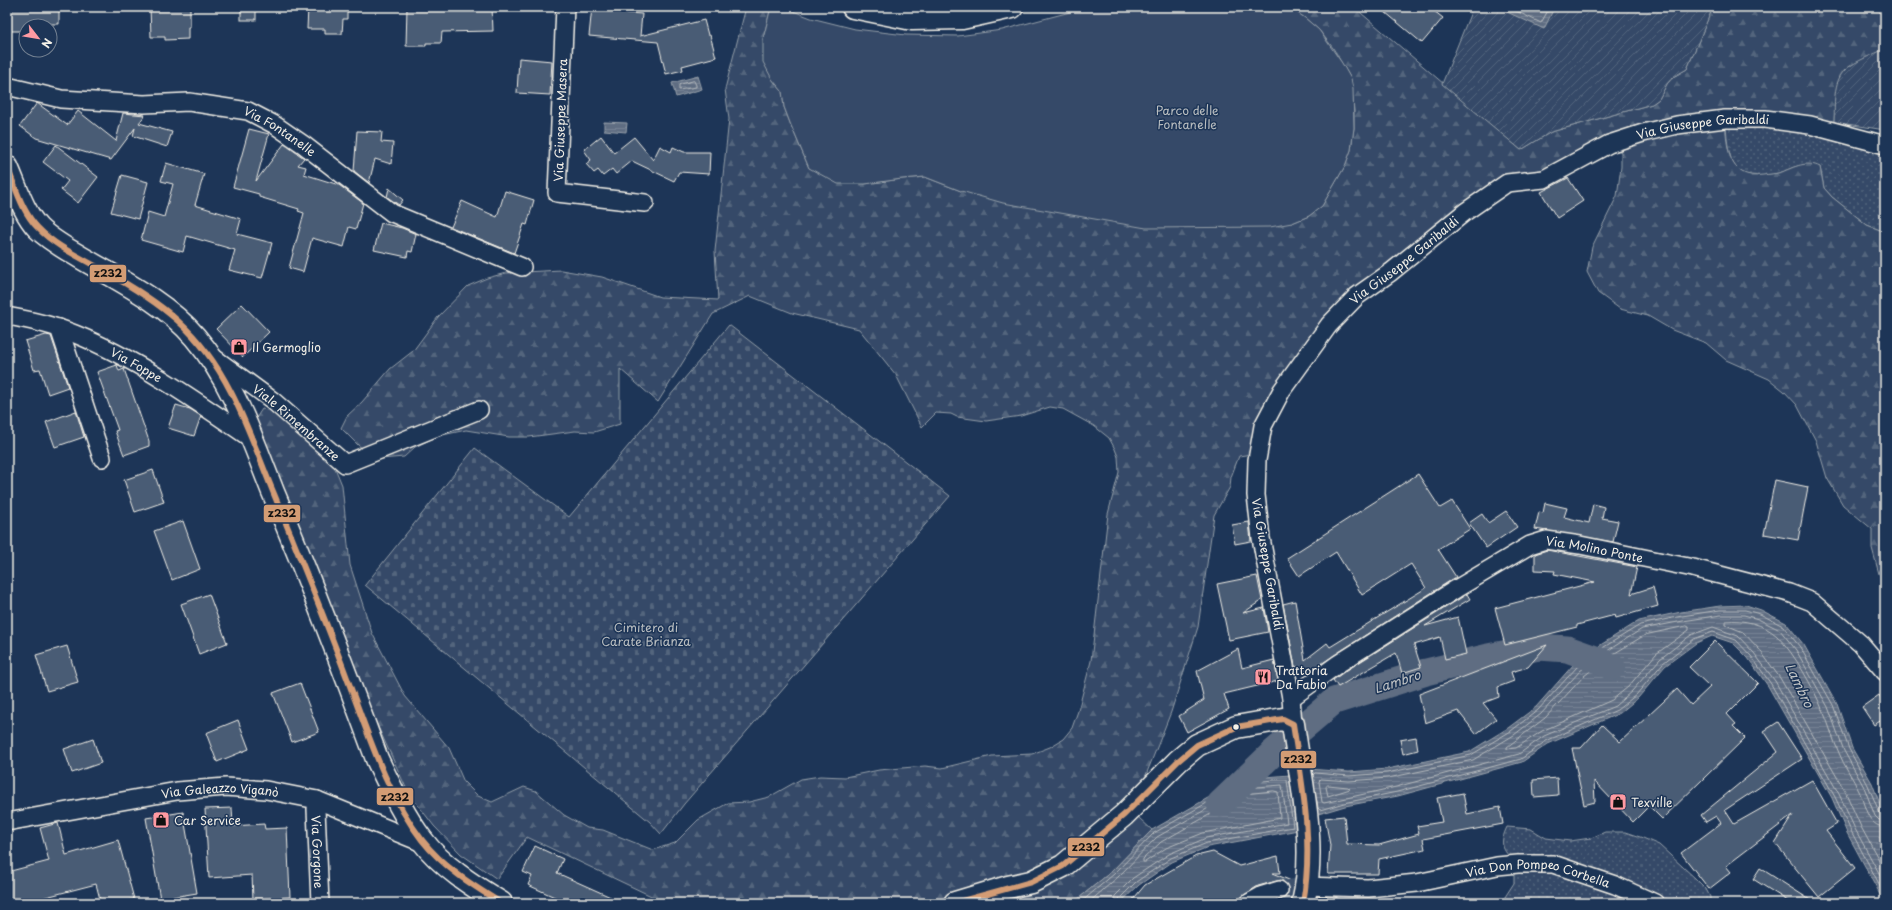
<svg xmlns="http://www.w3.org/2000/svg" width="1892" height="910" viewBox="0 0 1892 910" font-family="'Playpen Sans',sans-serif">
<defs>
<pattern id="grass-dots" width="8" height="8" patternUnits="userSpaceOnUse"><rect width="8" height="8" fill="#354a67"/><path d="M2 2h.1M6 6h.1" fill="none" stroke="#53657d" stroke-width="1.8" stroke-linecap="round"/></pattern>
<pattern id="forest-firs" width="22" height="20" patternUnits="userSpaceOnUse"><rect width="22" height="20" fill="#354a67"/><path d="M5 1l3.5 6h-7zM16 11l3.5 6h-7z" fill="#53657d"/></pattern>
<pattern id="cemetery-stones" width="16" height="16" patternUnits="userSpaceOnUse"><rect width="16" height="16" fill="#354a67"/><path d="M2 7V4a2 2 0 0 1 4 0v3zM10 15v-3a2 2 0 0 1 4 0v3z" fill="#53657d"/></pattern>
<pattern id="garden-furrows" width="10" height="10" patternUnits="userSpaceOnUse"><rect width="10" height="10" fill="#354a67"/><path d="M-1 1l2-2M0 10L10 0M9 11l2-2" fill="none" stroke="#53657d"/></pattern>
<pattern id="water-rules" width="6" height="5" patternUnits="userSpaceOnUse"><rect width="6" height="5" fill="#5e6d82"/><path d="M0 2.5h6" fill="none" stroke="#768294"/></pattern>
</defs>
<rect width="100%" height="100%" fill="#1d3557"/>
<filter id="ink" filterUnits="userSpaceOnUse"><feTurbulence type="fractalNoise" baseFrequency=".025" numOctaves="2"/><feDisplacementMap in="SourceGraphic" scale="8" xChannelSelector="R" yChannelSelector="G"/><feConvolveMatrix kernelMatrix="1 2 1 2 8 2 1 2 1" color-interpolation-filters="sRGB"/></filter>
<g filter="url(#ink)">
<!-- grass -->
<g fill="url(#grass-dots)" stroke="#949ea8">
<path d="M1726 123 1777 125 1885 152V232L1867 225 1832 197 1824 188 1820 167C1813 166 1805 165 1798 166 1791 167 1785 172 1778 173 1732 184 1728 162 1726 123Z"/>
<path d="M1507 827 1531 829 1546 838 1570 841 1591 838 1605 832H1625L1643 838 1659 845 1695 878 1706 889 1710 897V903H1503V900L1514 883V862C1502 849 1499 844 1507 827Z"/>
</g>
<!-- forest -->
<path fill="url(#forest-firs)" stroke="#949ea8" d="M746 7H771L763 39 772 79 782 91 784 107 790 123 809 168 865 184 902 179 925 177 961 191 1292 223 1309 216 1322 206 1345 166 1351 150 1354 128V111L1351 79 1333 48 1319 30 1305 18 1289 7H1354L1521 150 1551 132 1652 104 1659 99 1667 84 1673 77 1687 69 1713 7H1885V49L1846 69 1836 91 1834 122 1794 116 1725 119C1727 146 1727 180 1763 175 1769 174 1776 174 1782 172 1794 167 1807 160 1820 167L1824 188 1832 197 1867 225 1885 232V577L1879 574 1872 548V529L1843 505 1827 478 1816 441 1797 405 1784 391 1769 379 1726 360 1706 343 1672 330 1648 316 1620 309 1598 293 1587 272 1592 247 1617 196 1621 167V152L1609 144 1544 179 1507 183 1391 272 1303 361 1258 453 1239 456 1231 477 1230 487 1214 515 1198 627 1171 712 1140 790 1139 818 1152 830 1112 871 1073 903H666L527 837 497 879 461 854 434 826 408 792 362 692 256 418 262 409 273 411 333 463 342 485 350 565 372 633 405 696 449 748 464 782 478 796 492 802 524 787 536 791 564 815 587 828 603 830 653 850 675 843 698 820 728 803 749 802 769 797 801 779 820 776 845 777 879 770 925 766 942 768 992 756 1032 754 1050 747 1063 739 1072 728 1078 711 1091 661 1108 514 1119 472 1118 457 1115 449 1109 438 1094 426 1063 409 1050 407 1021 416 986 421 957 417 951 414 936 413 922 427 896 375 859 329 792 313 750 296 713 314 658 402 620 369V424L594 432 575 431 529 437H509L466 430 438 436 415 447 404 457 381 459 359 446 341 428 347 416 362 402 390 369 413 351 438 317 468 286 487 278 506 273 561 270 602 277 660 297 718 300 715 251 729 119 725 89Z"/>
<!-- cemetery -->
<path fill="url(#cemetery-stones)" stroke="#949ea8" d="M729 325 950 496 684 804 661 834 650 822 365 585 475 448 569 517Z"/>
<!-- park -->
<path fill="#354a67" stroke="#949ea8" d="M771 7H783L811 18 855 29 906 35 958 36 1002 30 1089 7H1289L1305 18 1319 30 1342 63 1351 79 1353 89 1354 128 1351 150 1345 166 1322 206 1309 216 1292 223 1270 227 1146 228 1003 203 961 191 925 177 902 179 865 184H838L809 168 790 123 784 107 782 91 772 79 763 62V39Z"/>
<!-- garden -->
<g fill="url(#garden-furrows)" stroke="#949ea8">
<path d="M1473 7H1713L1687 69 1673 77 1667 84 1659 99 1652 104 1551 132 1521 150 1442 84Z"/>
<path d="M1885 49V130L1834 122C1835 106 1832 81 1846 69 1856 61 1874 54 1885 49Z"/>
</g>
<!-- water -->
<g fill="url(#water-rules)" stroke="#9aa2ab">
<path d="M1509 7H1550L1554 8 1544 29 1507 12Z"/>
<path d="M698 76 702 89 676 97 672 83Z"/>
<path d="M604 122 627 123 626 132 604 130Z"/>
<path d="M1746 605 1761 610 1786 623 1804 645 1837 704 1852 748 1872 783 1885 817V903L1847 833 1832 798 1768 686 1748 658 1733 643 1712 636 1696 643 1665 666 1638 698 1620 713 1548 744 1522 762 1398 796 1345 806 1315 815 1308 769 1349 772 1387 769 1469 752 1508 728 1536 707 1574 664 1602 644 1639 621 1681 612 1720 606Z"/>
<path d="M1290 775 1298 830 1208 847 1172 862 1139 885 1120 903H1073L1112 871 1152 830 1241 779Z"/>
</g>
<g fill="none" stroke-linecap="round" stroke-linejoin="round">
<!-- shore -->
<g stroke="#b8bcbf" stroke-width="1">
<path d="M1513 7 1514 10 1541 23 1550 7"/>
<path d="M694 81 696 85V87L679 90V85Z"/>
<path d="M1687 626 1689 627V630L1656 654 1628 687 1612 700 1542 731 1516 748 1507 749V747L1545 718 1584 676 1610 656 1645 635Z"/>
<path d="M1313 775 1315 773 1349 776 1387 773 1471 755 1511 731 1538 710 1577 667 1604 647 1640 625 1682 616 1720 610H1745L1760 614 1783 626 1800 647 1833 705 1849 749 1868 785 1880 814 1885 816"/>
<path d="M1328 785 1348 787 1350 789 1328 796 1326 787Z"/>
<path d="M1274 791 1278 792 1280 818 1203 833 1166 848 1145 862H1143V859L1161 842 1246 794Z"/>
<path d="M1317 801 1318 808 1320 810 1344 803 1397 792 1521 759 1546 741 1617 710 1636 695 1663 663 1694 639 1713 632 1736 640 1751 656 1771 684 1835 797 1851 831 1885 895"/>
<path d="M1885 821 1879 820 1875 816 1864 787 1844 751 1828 707 1796 650 1780 630 1758 619 1744 615H1721L1683 621 1642 629 1607 651 1580 671 1541 714 1514 735 1473 760 1388 778 1349 781 1321 779 1319 781 1322 802 1324 803 1396 787 1519 754 1544 736 1615 706 1632 691 1660 659 1691 635 1713 627 1738 636 1754 653 1775 681 1839 794 1855 829 1885 884"/>
<path d="M1885 827C1867 827 1865 804 1859 791 1853 778 1844 766 1839 753 1833 740 1829 724 1823 711 1813 687 1795 654 1777 636 1764 624 1743 619 1726 621V625L1743 632 1759 649 1780 678 1845 791 1861 827 1885 871"/>
<path d="M1080 903 1114 874 1154 833 1242 783 1274 780H1287L1293 827 1207 843 1171 858 1136 882 1119 899 1118 903"/>
<path d="M1088 903 1118 877 1157 837 1244 788 1282 785 1287 823 1206 838 1169 854 1133 878 1115 896 1112 903"/>
</g>
<!-- river -->
<path stroke="#5e6d82" stroke-width="27" d="M1220 804 1275 751 1334 701 1426 672 1488 657 1539 647 1567 649 1598 660 1612 667"/>
</g>
<!-- building -->
<g fill="#485b74" stroke="#f4f1e8">
<path d="M7 7H59V24H36V26H26V31H7Z"/>
<path d="M150 7H190V27H188V39L165 40V37H151Z"/>
<rect x="241" y="7" width="15" height="13"/>
<path d="M308 7H347V19H343L342 34H325V29H307Z"/>
<path d="M407 7H492L493 31 442 32 441 43H426V46H406Z"/>
<path d="M592 7H615V12L642 14 640 36 704 20 708 35H710L716 57 682 66 683 70 666 74 658 42 589 36Z"/>
<path d="M1379 7H1429L1443 18 1422 43Z"/>
<path d="M519 58 552 61 550 95 517 93Z"/>
<path d="M37 103 67 125 78 111 116 141 123 113 145 115 139 123 172 132 167 147 133 136 135 128 111 160 36 138 20 126Z"/>
<path d="M249 129 269 134 256 181 284 144 304 158 298 165 306 167 304 174 339 185 363 203 356 229 349 227 344 247 312 238 303 272 289 268 304 213 298 211 299 209 259 197V194L233 187Z"/>
<path d="M357 131 382 132 381 142 393 143 391 164 375 159 369 183 354 171Z"/>
<path d="M601 136 614 153 634 137 653 160 660 146 671 152 673 147 684 152H710L709 174 679 172 674 181 632 161 616 174 612 169 603 176 598 170 594 173 586 164 591 160 584 150Z"/>
<path d="M56 145 98 177 78 203 61 190 68 181 43 162Z"/>
<path d="M166 163 204 174 195 205 241 219 237 234 272 243 262 278 229 270 235 250 187 236 183 252 141 240 148 212 164 217 173 184 161 181Z"/>
<path d="M122 175 148 182 138 219 111 212Z"/>
<path d="M1568 178 1583 201 1557 218 1541 192Z"/>
<path d="M389 188 403 200 399 205 387 197Z"/>
<path d="M505 191 534 200 527 225 524 224 514 253 451 227 462 201 497 217Z"/>
<path d="M381 223 402 228 416 234 412 252 408 251 407 257 374 250Z"/>
<path d="M242 304 269 332 243 357 216 329Z"/>
<path d="M46 335 51 336 68 387 48 394 40 369 34 370 25 341Z"/>
<path d="M117 365 119 371 124 369 149 441V446L124 455 115 431 118 430 97 372Z"/>
<path d="M176 405 190 409 201 416 194 436 168 428Z"/>
<path d="M76 411 84 437 55 447 46 422Z"/>
<path d="M153 470 164 502 135 512 124 480Z"/>
<path d="M1418 474 1440 508 1452 501 1470 529 1438 549 1456 577 1333 656 1309 672 1295 666 1283 604 1295 601 1305 660 1327 643 1330 647 1426 588 1411 564 1362 595 1336 552 1299 576 1287 558Z"/>
<path d="M1775 480 1808 487 1798 540 1764 534Z"/>
<path d="M1545 503 1567 508 1564 517 1589 523 1593 504 1604 507 1602 518 1618 521 1613 542 1535 529 1539 512 1543 513Z"/>
<path d="M1506 511 1517 527 1486 548 1469 523 1482 514 1488 523Z"/>
<path d="M183 521 200 569 172 580 154 531Z"/>
<path d="M1249 522 1251 541 1235 544 1232 525Z"/>
<path d="M1547 550 1637 567 1631 594 1653 587 1658 606 1616 618 1615 615 1577 625V627L1505 645 1495 608 1595 582 1554 574 1555 571 1535 570V554Z"/>
<path d="M1257 576 1262 600 1243 613 1264 608 1268 632 1229 640 1217 584Z"/>
<path d="M209 594 227 643 199 654 181 604Z"/>
<path d="M1467 594 1470 599 1425 626 1458 617 1466 654 1445 659 1440 637 1414 645 1421 667 1402 673 1396 653 1338 687 1333 680 1344 672Z"/>
<path d="M1715 641 1758 683 1727 714 1736 724 1733 726 1745 738 1662 819 1649 806 1633 822 1594 781 1595 802 1584 805 1572 748H1581L1602 725 1620 742 1677 689 1691 705 1710 687 1689 667Z"/>
<path d="M1547 645 1528 667 1511 672 1514 681 1498 687 1499 697 1483 703 1496 719 1476 734 1458 711 1425 723 1419 694Z"/>
<path d="M67 646 78 682 47 691 36 655Z"/>
<path d="M1238 649 1242 668 1274 660 1278 681 1224 694 1229 709 1187 732 1179 716 1204 700 1197 671Z"/>
<path d="M300 683 319 732 292 742 273 693Z"/>
<path d="M1879 695 1885 705V718L1874 725 1862 707Z"/>
<path d="M238 720 249 749 217 762 206 733Z"/>
<path d="M1778 722 1802 759 1725 810 1734 824 1812 780 1837 824 1826 831 1855 868 1819 897 1775 843 1793 815 1726 866 1731 872 1709 889 1681 853 1721 823 1716 816 1706 822 1701 815 1778 752 1764 731Z"/>
<path d="M1416 737 1418 750 1403 754 1400 740Z"/>
<path d="M93 739 101 763 72 773 64 749Z"/>
<path d="M1557 778 1558 795 1534 797 1533 780Z"/>
<path d="M1463 793 1467 814 1500 807 1503 824 1423 839 1425 849 1379 859 1378 874H1328L1330 845 1325 818 1344 816 1347 844 1379 845 1419 834 1417 826 1442 822 1437 798Z"/>
<path d="M232 808 233 826 264 824 265 829 287 828 290 897 253 899 252 875 209 878 205 809Z"/>
<path d="M183 812 197 893 160 899 146 818Z"/>
<path d="M58 823 66 855 118 840 134 899 118 903H101L96 884 23 903H7V872L49 861 40 828Z"/>
<path d="M535 846 563 859 557 873 624 903H568L528 885 532 876 523 872Z"/>
<path d="M1213 852 1239 866 1278 856 1280 873H1272L1294 882 1291 903H1271L1282 899 1289 893 1288 887 1285 882 1281 880 1258 886 1244 895 1239 903H1130L1145 885 1196 856Z"/>
<path d="M1760 868 1815 903H1791L1753 879Z"/>
<path d="M1317 896 1335 897 1348 903H1316Z"/>
</g>
<g fill="none" stroke-linecap="round" stroke-linejoin="round">
<!-- street-tunnel -->
<path stroke="#3d516d" stroke-width="17" stroke-dasharray="17 8" stroke-linecap="butt" d="M1279 890 1304 886"/>
<!-- street casing -->
<g stroke="#f4f1e8" stroke-width="20">
<g id="street">
<path d="M565 7 557 193 645 203"/>
<path id="s1" d="M7 86 61 99 144 104 189 102 248 111 275 125 304 145 392 213 522 267"/>
<path id="s2" d="M7 316C30 320 53 325 75 334 137 359 198 402 253 440"/>
<path d="M59 328 102 458"/>
<path id="s3" d="M213 357 272 400 345 464 479 410"/>
<path id="s4" d="M1291 698 1338 664 1456 589 1530 545 1546 540 1580 545 1693 568 1789 593 1812 602 1861 644 1885 672"/>
<path id="s5" d="M1293 724 1291 698 1261 538 1256 495 1257 460 1263 426 1282 390 1329 325 1357 296 1391 272 1465 212 1507 183 1544 179 1609 144 1643 133 1677 125 1725 119H1765L1810 125 1885 145"/>
<path id="s6" d="M317 800 316 809 320 903"/>
<path id="s7" d="M7 822 177 791 226 787 266 790 317 800 425 844"/>
<path id="s8" d="M1304 886 1368 888 1417 883 1497 866 1518 864H1553L1615 885 1655 903"/>
<path d="M1249 903 1263 895 1279 890"/>
</g>
</g>
<!-- secondary casing -->
<g stroke="#f4f1e8" stroke-width="25">
<g id="secondary">
<path d="M853 7 912 19 962 18 1012 7"/>
<path d="M7 167C16 187 23 212 38 228 50 240 65 248 80 257 119 280 165 302 195 337 233 381 252 439 273 492 310 580 344 669 377 759 390 786 403 815 422 840 441 866 473 886 501 903"/>
<path d="M955 903 1008 887 1031 882 1063 866 1124 815 1178 761 1197 745 1236 727 1283 719 1293 724C1301 782 1317 846 1303 903"/>
</g>
</g>
<!-- street -->
<use href="#street" stroke="#1d3557" stroke-width="17"/>
<!-- secondary -->
<use href="#secondary" stroke="#1d3557" stroke-width="22"/>
<!-- bus-1 casing -->
<g stroke="#1d3557" stroke-width="9">
<g id="bus-1">
<path d="M7 167C16 188 22 212 38 228 56 247 82 258 104 271 162 303 200 331 231 392 248 425 260 460 274 494 299 555 324 616 347 678 368 733 386 793 422 840 443 867 472 885 501 903"/>
<path d="M955 903 1031 882 1063 866 1124 815 1178 761 1197 745 1236 727 1283 719 1293 724C1302 784 1314 842 1303 903"/>
</g>
</g>
<!-- bus-1 -->
<use href="#bus-1" stroke="#d39c74" stroke-width="6"/>
</g>
</g>
<!-- icons -->
<defs>
<g id="shop-square" transform="scale(0.9)"><rect x="-9" y="-9" width="18" height="18" rx="4" fill="#ff9aa2" stroke="#1d3557"/><path d="M-5-2.5h2.3a2.7 3.5 0 0 1 5.4 0H5L5.5 6h-11ZM-1.5-2.5h3a1.5 2.3 0 0 0-3 0Z" fill="#111"/></g>
<g id="restaurant-square" transform="scale(0.9)"><rect x="-9" y="-9" width="18" height="18" rx="4" fill="#ff9aa2" stroke="#1d3557"/><path d="M-5-6h1v4h1v-4h1v4h1v-4h1v5L-1.5 .5V6h-2V.5L-5-1ZM5-6V6H3V1.5H1.5Q1.5-4 5-6Z" fill="#111"/></g>
</defs>
<g fill-rule="evenodd">
<use href="#shop-square" x="239" y="347"/>
<use href="#restaurant-square" x="1263" y="677"/>
<use href="#shop-square" x="1618" y="802"/>
<use href="#shop-square" x="161" y="820"/>
</g>
<!-- markers -->
<circle fill="#f4f1e8" stroke="#1d3557" stroke-width="1.5" cx="1236" cy="727" r="3.5"/>
<g text-anchor="middle" dominant-baseline="central" stroke-width="3" stroke-linejoin="round" paint-order="stroke">
<!-- park labels -->
<g font-size="12" fill="#bbbfc1" stroke="#1d3557">
<text x="1187" y="110">Parco delle<tspan x="1187" dy="14">Fontanelle</tspan></text>
<text x="646" y="627">Cimitero di<tspan x="646" dy="14">Carate Brianza</tspan></text>
</g>
<!-- street labels -->
<g font-size="12" fill="#f4f1e8" stroke="#1d3557">
<text transform="translate(560 120) rotate(-88)">Via Giuseppe Masera</text>
<text stroke="none"><textPath href="#s5" startOffset="858">Via Giuseppe Garibaldi</textPath></text>
<text stroke="none"><textPath href="#s1" startOffset="281">Via Fontanelle</textPath></text>
<text stroke="none"><textPath href="#s5" startOffset="522">Via Giuseppe Garibaldi</textPath></text>
<text stroke="none"><textPath href="#s2" startOffset="139">Via Foppe</textPath></text>
<text stroke="none"><textPath href="#s3" startOffset="106">Viale Rimembranze</textPath></text>
<text stroke="none"><textPath href="#s4" startOffset="350">Via Molino Ponte</textPath></text>
<text transform="translate(1268 564) rotate(80)">Via Giuseppe Garibaldi</text>
<text stroke="none"><textPath href="#s7" startOffset="216">Via Galeazzo Viganò</textPath></text>
<text stroke="none"><textPath href="#s6" startOffset="52">Via Gorgone</textPath></text>
<text stroke="none"><textPath href="#s8" startOffset="237">Via Don Pompeo Corbella</textPath></text>
</g>
<!-- poi labels -->
<g font-size="12" fill="#f4f1e8" stroke="#1d3557" text-anchor="start">
<text x="252" y="347">Il Germoglio</text>
<text x="1276" y="670">Trattoria<tspan x="1276" dy="14">Da Fabio</tspan></text>
<text x="1631" y="802">Texville</text>
<text x="174" y="820">Car Service</text>
</g>
<!-- water labels -->
<g font-size="13" font-style="italic" fill="#c0c3c4" stroke="#1d3557">
<text transform="translate(1397 681) rotate(-18)">Lambro</text>
<text transform="translate(1800 685) rotate(64)">Lambro</text>
</g>
</g>
<g stroke="#1d3557" stroke-width="1.5">
<rect x="89" y="264" width="38" height="19" rx="4" fill="#d39c74"/>
<rect x="263" y="504" width="38" height="19" rx="4" fill="#d39c74"/>
<rect x="1280" y="750" width="37" height="19" rx="4" fill="#d39c74"/>
<rect x="376" y="787" width="38" height="19" rx="4" fill="#d39c74"/>
<rect x="1067" y="837" width="38" height="20" rx="4" fill="#d39c74"/>
</g>
<g font-size="11" text-anchor="middle" font-weight="bold" fill="#111">
<text x="108" y="277">z232</text>
<text x="282" y="517">z232</text>
<text x="1298" y="763">z232</text>
<text x="395" y="801">z232</text>
<text x="1086" y="851">z232</text>
</g>
<!-- margin -->
<rect width="1892" height="910" fill="none" stroke="#1d3557" stroke-width="24"/>
<rect x="12" y="12" width="1868" height="886" fill="none" stroke="#f4f1e8" stroke-width="1.5" filter="url(#ink)"/>
<!-- north arrow -->
<g transform="translate(38 38) rotate(121)"><circle r="19" fill="#1d3557" stroke="#738091"/>
<path d="M0-3L7 15L0 10L-7 15Z" fill="#ff9aa2"/>
<text y="-6" font-size="11" font-weight="bold" text-anchor="middle" fill="#f4f1e8">N</text>
</g>
</svg>
